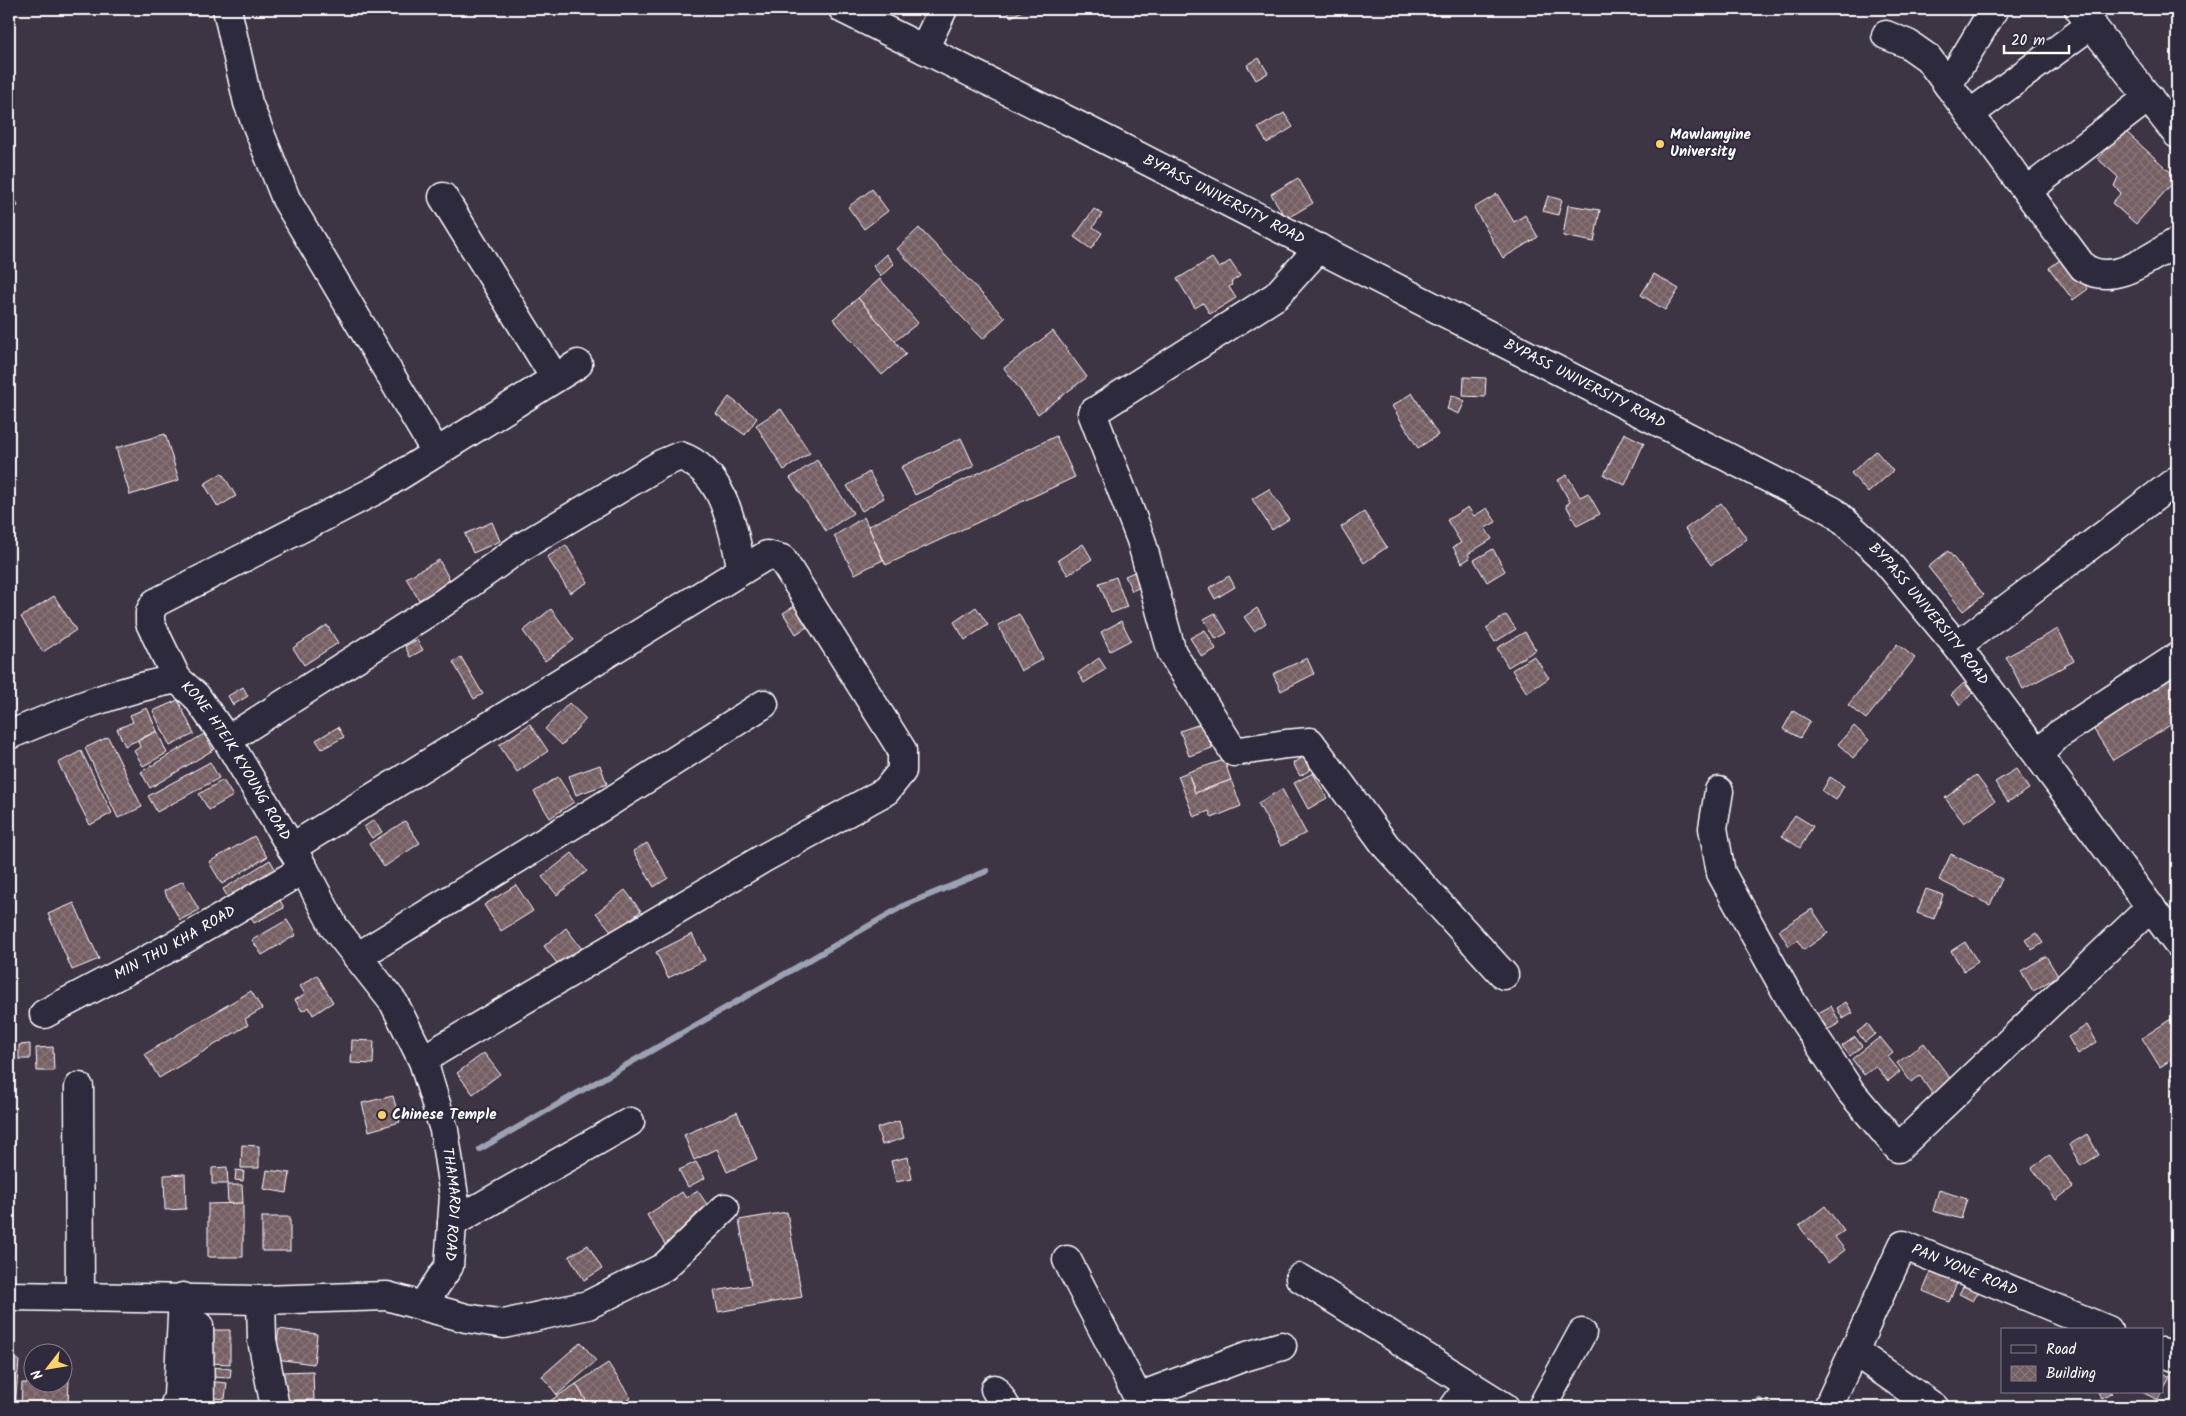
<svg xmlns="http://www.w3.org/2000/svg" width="2186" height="1416" viewBox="0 0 2186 1416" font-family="Kalam,sans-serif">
<defs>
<pattern id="building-cross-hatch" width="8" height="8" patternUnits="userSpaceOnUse" patternTransform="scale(1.25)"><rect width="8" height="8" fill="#745e62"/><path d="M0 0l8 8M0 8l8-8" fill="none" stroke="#89767a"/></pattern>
</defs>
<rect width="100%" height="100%" fill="#3d3444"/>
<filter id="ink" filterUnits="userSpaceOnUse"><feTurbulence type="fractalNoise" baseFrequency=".02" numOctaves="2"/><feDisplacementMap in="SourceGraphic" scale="10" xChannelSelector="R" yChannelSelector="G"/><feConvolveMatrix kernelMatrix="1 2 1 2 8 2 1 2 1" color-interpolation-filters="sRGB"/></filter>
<g filter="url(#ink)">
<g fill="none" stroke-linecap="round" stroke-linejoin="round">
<!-- stream -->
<path stroke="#9ba2b3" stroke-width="6" d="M480 1149 905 905 987 871"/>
</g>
<!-- building -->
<g fill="url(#building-cross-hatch)" stroke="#fff">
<path d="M1006 9H1026L1011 17Z"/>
<path d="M1063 9H1073L1066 13Z"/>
<path d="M1259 58 1268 73 1256 80 1247 65Z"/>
<path d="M1284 113 1293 127 1267 143 1258 128Z"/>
<path d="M2124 130 2177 178 2136 224 2112 203 2121 193 2114 186 2118 177 2098 159Z"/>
<path d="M1298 178 1313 203 1286 219 1271 194Z"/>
<path d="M9 187 18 206 9 211Z"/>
<path d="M872 189 888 211 864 229 848 207Z"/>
<path d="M1497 194 1514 222 1525 215 1538 237 1503 258 1474 208Z"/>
<path d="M1548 196 1562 200 1558 215 1543 211Z"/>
<path d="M1568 205 1600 210 1594 242 1563 236Z"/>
<path d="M1094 209 1102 214 1093 227 1102 233 1091 249 1074 237Z"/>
<path d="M919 228 1005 318 983 339 897 249Z"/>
<path d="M886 254 894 264 881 276 873 266Z"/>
<path d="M2064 257 2088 289 2073 300 2049 268Z"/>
<path d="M1212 258 1219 268 1230 261 1240 276 1231 282 1232 285 1229 287 1236 298 1210 314 1203 303 1195 308 1177 279Z"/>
<path d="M1654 274 1679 289 1665 310 1641 295Z"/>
<path d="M880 279 918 323 895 341 858 298Z"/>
<path d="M858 298 906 354 882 375 833 319Z"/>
<path d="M1053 331 1087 377 1038 414 1004 368Z"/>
<path d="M1464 377 1486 378 1485 397 1463 396Z"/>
<path d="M1412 393 1438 435 1418 448 1392 406Z"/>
<path d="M1452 395 1465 401 1459 414 1447 409Z"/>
<path d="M729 397 757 418 745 435 716 414Z"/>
<path d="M781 409 810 453 784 470 756 425Z"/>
<path d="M1624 433 1644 443 1625 485 1604 475Z"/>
<path d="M165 434 179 480 130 495 116 448Z"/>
<path d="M1056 436 1075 477 886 565 868 526Z"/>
<path d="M961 438 974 466 915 495 901 467Z"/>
<path d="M1876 451 1893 471 1868 493 1851 473Z"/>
<path d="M817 460 853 513 826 531 790 478Z"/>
<path d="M869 472 884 498 862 511 847 486Z"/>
<path d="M222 473 236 496 218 507 204 484Z"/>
<path d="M1567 475 1580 497 1588 493 1600 514 1577 526 1566 505 1570 502 1558 480Z"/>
<path d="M1269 489 1289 519 1272 530 1252 499Z"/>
<path d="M1721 503 1747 539 1711 565 1685 529Z"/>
<path d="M1468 507 1474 516 1487 508 1496 522 1485 528 1492 539 1468 554 1470 558 1462 563 1453 547 1461 543 1447 520Z"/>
<path d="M1364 512 1387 547 1364 563 1341 527Z"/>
<path d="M864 517 883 560 855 574 834 536Z"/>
<path d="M492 522 500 541 473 553 465 534Z"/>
<path d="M1083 544 1092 559 1068 575 1058 560Z"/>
<path d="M566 545 588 582 570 593 547 557Z"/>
<path d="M1493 549 1505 571 1487 582 1474 560Z"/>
<path d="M1948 551 1984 595 1963 611 1928 567Z"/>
<path d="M439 560 451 582 419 600 406 578Z"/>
<path d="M1137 571 1144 585 1132 591 1125 576Z"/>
<path d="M1229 576 1235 587 1215 599 1209 588Z"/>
<path d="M1116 577 1127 607 1111 613 1099 583Z"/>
<path d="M54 596 76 630 43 652 21 617Z"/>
<path d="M798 604 804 614 800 616 807 627 796 634 783 613Z"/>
<path d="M976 607 988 625 965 640 954 622Z"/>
<path d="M1257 608 1266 623 1254 631 1244 617Z"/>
<path d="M551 609 574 640 545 661 523 631Z"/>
<path d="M1215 613 1227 633 1216 639 1204 619Z"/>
<path d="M1019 614 1043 659 1021 671 998 625Z"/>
<path d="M1506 615 1516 629 1495 642 1486 628Z"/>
<path d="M1121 621 1131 640 1110 651 1101 632Z"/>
<path d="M327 625 338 643 304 665 293 648Z"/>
<path d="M2058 629 2074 661 2023 689 2006 657Z"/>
<path d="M1205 630 1216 649 1202 657 1190 638Z"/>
<path d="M1525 632 1536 650 1508 667 1497 648Z"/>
<path d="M417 640 423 650 410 657 405 646Z"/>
<path d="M1897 644 1915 658 1866 719 1848 705Z"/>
<path d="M1534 656 1549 678 1527 693 1512 670Z"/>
<path d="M461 657 483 694 474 699 453 662Z"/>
<path d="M1099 658 1106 669 1084 683 1078 673Z"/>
<path d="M1307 658 1314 674 1281 691 1273 674Z"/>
<path d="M2177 673V721L2113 760 2091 725Z"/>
<path d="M1964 683 1973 693 1960 705 1951 695Z"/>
<path d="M243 687 248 696 233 705 228 696Z"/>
<path d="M178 700 194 734 170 746 153 711Z"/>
<path d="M569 703 586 719 562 745 545 729Z"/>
<path d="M147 708 157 731 125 746 117 729 133 722 130 715Z"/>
<path d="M1793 711 1810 721 1800 738 1783 729Z"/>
<path d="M1203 723 1212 748 1189 756 1180 731Z"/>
<path d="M530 724 548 751 517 772 499 745Z"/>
<path d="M1854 726 1869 740 1853 758 1838 744Z"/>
<path d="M338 727 344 737 322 749 316 740Z"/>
<path d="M157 731 167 753 143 766 134 751 140 747 138 741Z"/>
<path d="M204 734 213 750 150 788 141 772Z"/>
<path d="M108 737 142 807 118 818 85 748Z"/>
<path d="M81 751 112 813 90 825 58 763Z"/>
<path d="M1303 757 1310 770 1300 776 1293 763Z"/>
<path d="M1224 760 1231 780 1195 793 1188 772Z"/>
<path d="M210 762 219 778 157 812 148 796Z"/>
<path d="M600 765 607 784 576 795 569 776Z"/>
<path d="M2016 769 2029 789 2008 802 1995 782Z"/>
<path d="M9 772 14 799 9 800Z"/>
<path d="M1188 772 1195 793 1231 780 1241 806 1212 818 1209 811 1194 817 1178 776Z"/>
<path d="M1313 773 1327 798 1308 809 1294 783Z"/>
<path d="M1976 775 1995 801 1964 823 1945 798Z"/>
<path d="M558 777 574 802 550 818 534 792Z"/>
<path d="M1830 777 1844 786 1836 800 1822 791Z"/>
<path d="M223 780 233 796 209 810 199 794Z"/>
<path d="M1282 789 1306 833 1281 846 1258 803Z"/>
<path d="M1795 815 1813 826 1800 848 1782 836Z"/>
<path d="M374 820 382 832 372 838 364 827Z"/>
<path d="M405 821 420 843 384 867 369 844Z"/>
<path d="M254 836 267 857 222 884 209 862Z"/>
<path d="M647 843 668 878 654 887 633 851Z"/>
<path d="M572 853 587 871 557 895 542 877Z"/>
<path d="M1951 854 2002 879 1990 905 1939 880Z"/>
<path d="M270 860 277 872 230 901 223 889Z"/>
<path d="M183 881 199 910 180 920 164 891Z"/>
<path d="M516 885 533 911 501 931 484 905Z"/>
<path d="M1926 889 1943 895 1934 919 1917 913Z"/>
<path d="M625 890 641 911 613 933 596 913Z"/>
<path d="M277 894 284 908 254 923 247 909Z"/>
<path d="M74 903 99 959 72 970 48 914Z"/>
<path d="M1812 909 1828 933 1804 950 1797 940 1789 946 1779 930Z"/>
<path d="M287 920 296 935 262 955 252 940Z"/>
<path d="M566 928 582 949 560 967 544 946Z"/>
<path d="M2036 933 2043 943 2032 950 2025 940Z"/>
<path d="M692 934 705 960 668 978 656 952Z"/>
<path d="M1965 942 1978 962 1964 971 1951 951Z"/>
<path d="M2046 956 2058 976 2033 991 2021 971Z"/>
<path d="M317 975 333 1002 313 1015 309 1007 302 1011 295 1000 305 994 300 986Z"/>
<path d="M251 991 262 1009 245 1019 248 1025 159 1078 145 1054Z"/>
<path d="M1846 1002 1853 1013 1843 1019 1837 1008Z"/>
<path d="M1831 1006 1840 1023 1827 1030 1818 1013Z"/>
<path d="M2177 1015V1056L2160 1067 2142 1038Z"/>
<path d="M1868 1024 1875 1034 1865 1042 1857 1032Z"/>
<path d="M2087 1025 2097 1042 2078 1054 2068 1037Z"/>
<path d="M1855 1037 1862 1046 1850 1056 1842 1046Z"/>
<path d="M1880 1037 1893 1053 1888 1057 1900 1072 1888 1081 1876 1066 1864 1075 1852 1059Z"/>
<path d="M352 1040 374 1041 373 1064 351 1063Z"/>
<path d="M1924 1043 1952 1081 1933 1095 1920 1076 1911 1082 1897 1063Z"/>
<path d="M30 1044V1059H19V1045Z"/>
<path d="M53 1047 54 1071H37L36 1048Z"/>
<path d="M484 1053 500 1074 473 1094 457 1073Z"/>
<path d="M2177 1071V1086L2170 1075Z"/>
<path d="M393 1096 400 1122 369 1131 362 1103Z"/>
<path d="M737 1112 757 1159 727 1172 717 1149 694 1160 684 1135Z"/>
<path d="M899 1121 904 1138 882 1145 877 1128Z"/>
<path d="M2087 1134 2099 1155 2081 1166 2069 1145Z"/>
<path d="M242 1145 259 1146V1168H241Z"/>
<path d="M2049 1155 2073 1187 2056 1200 2032 1168Z"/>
<path d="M908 1157 912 1179 896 1182 891 1161Z"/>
<path d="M696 1162 705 1178 688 1187 679 1170Z"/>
<path d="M227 1167 228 1184H212V1168Z"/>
<path d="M236 1170 244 1171 243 1181 235 1180Z"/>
<path d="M267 1170 290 1173 287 1193 264 1189Z"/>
<path d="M185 1174 186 1209 165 1210 164 1175Z"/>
<path d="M227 1185H242L243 1203 228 1204Z"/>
<path d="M1939 1190 1967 1199 1961 1219 1933 1211Z"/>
<path d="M698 1191 708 1206 696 1214 702 1224 666 1246 647 1215 682 1192 686 1198Z"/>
<path d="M243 1203V1257H208V1204Z"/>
<path d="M1825 1206 1844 1231 1835 1237 1845 1250 1828 1263 1799 1226Z"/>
<path d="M787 1212 802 1297 718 1312 714 1291 751 1285 739 1220Z"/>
<rect x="262" y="1217" width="28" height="34"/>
<path d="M588 1245 602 1269 584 1280 569 1256Z"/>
<path d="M1933 1267 1959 1278 1949 1302 1923 1291Z"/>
<path d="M1967 1280 1981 1288 1973 1301 1959 1294Z"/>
<path d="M279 1329 317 1334 314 1364 275 1359Z"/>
<path d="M210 1330H230V1364L210 1363Z"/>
<path d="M581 1342 596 1361 557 1395 542 1376Z"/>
<path d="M9 1359 19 1360 15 1407H9Z"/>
<path d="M608 1363 631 1398 616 1407H590L576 1384Z"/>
<path d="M213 1367 231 1369 230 1378 212 1377Z"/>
<path d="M313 1371 314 1400H283L282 1372Z"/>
<path d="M2162 1372 2170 1377 2162 1392Z"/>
<path d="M62 1378H69L68 1407H21L22 1383 62 1384Z"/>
<path d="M206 1381 227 1383 225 1399 204 1397Z"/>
<path d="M576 1384 590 1407H554L550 1401Z"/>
<path d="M2098 1392H2111L2112 1393 2102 1399Z"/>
<path d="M2142 1392H2162L2158 1400Z"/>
<path d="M1758 1398 1780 1407H1754Z"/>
<path d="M307 1400 308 1407H290V1401Z"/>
</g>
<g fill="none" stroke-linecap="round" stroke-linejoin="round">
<!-- minor casing -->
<g stroke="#fff" stroke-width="31">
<g id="minor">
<path d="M227 9 248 103 286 199 436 452"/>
<path id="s1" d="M843 9 1087 130 1833 511 1881 555 1957 646 2177 943"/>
<path d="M2079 9 2177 134"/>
<path d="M1886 35 1908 44 1928 58 2083 267C2113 288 2150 257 2177 242"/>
<path d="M924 49 943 9"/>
<path d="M1948 85 1994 9"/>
<path d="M1970 114 2092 24"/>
<path d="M2027 191 2149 97"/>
<path d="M443 197 555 378"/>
<path d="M1319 248 1276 296 1092 413 1141 540 1172 653 1234 752 1286 744 1310 742 1386 846 1504 975"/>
<path d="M1957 646 2177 480"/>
<path d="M177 679 150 623V612L155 603 378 489 578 364"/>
<path id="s2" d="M9 735C64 712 118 690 177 679L196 696 227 740 304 869 334 927 394 1003 423 1061 444 1130 454 1196 449 1266 422 1306 387 1296 261 1300 9 1296"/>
<path d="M227 740 443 603 518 549 661 464 680 456C725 471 733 530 742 570"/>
<path d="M2038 755 2058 735 2177 657"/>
<path d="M1719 791 1713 828 1721 873 1793 1004 1851 1092 1898 1148 2151 907"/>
<path d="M291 848 767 555 782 559 902 750V771L886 791 764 858 437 1051 423 1061"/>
<path d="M357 957 608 803 764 704"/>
<path id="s3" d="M44 1014 175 945 304 869"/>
<path d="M79 1087 80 1296"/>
<path d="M452 1223 630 1122"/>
<path d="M1067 1260 1143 1407"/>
<path d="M1300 1278 1505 1407"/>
<path d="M261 1300 262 1340 275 1407"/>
<path d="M422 1306 466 1318 504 1324 588 1305 664 1267 725 1208"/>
<path d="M199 1326 200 1407"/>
<path d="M1854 1351 1934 1407"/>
<path d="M2162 1352 2177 1358"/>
<path d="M995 1389 1006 1407"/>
<path d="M1138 1397 1244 1357 1282 1346"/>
<path d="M174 1407 178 1396 183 1297"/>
<path d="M1454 1407 1470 1385"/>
<path d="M1542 1407 1582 1333"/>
<path id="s4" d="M1828 1407 1903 1245 2108 1330"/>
</g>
</g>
<!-- minor -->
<use href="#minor" stroke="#2f2a3d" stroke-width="28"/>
</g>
</g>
<!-- markers -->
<g fill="#ffd166" stroke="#2f2a3d" stroke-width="2">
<circle cx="1660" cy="144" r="5"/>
<circle cx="382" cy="1115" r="5"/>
</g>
<g text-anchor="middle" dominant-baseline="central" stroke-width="4" stroke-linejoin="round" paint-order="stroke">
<!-- poi labels -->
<g font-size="15" font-weight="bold" fill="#fff" stroke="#2f2a3d" text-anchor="start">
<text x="1670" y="135">Mawlamyine<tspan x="1670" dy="17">University</tspan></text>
<text x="392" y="1115">Chinese Temple</text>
</g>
<!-- street labels -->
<g font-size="15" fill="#fff" stroke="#2f2a3d">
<text stroke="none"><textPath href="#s1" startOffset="426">BYPASS UNIVERSITY ROAD</textPath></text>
<text stroke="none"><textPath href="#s1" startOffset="831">BYPASS UNIVERSITY ROAD</textPath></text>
<text stroke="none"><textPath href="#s1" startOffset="1251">BYPASS UNIVERSITY ROAD</textPath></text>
<text stroke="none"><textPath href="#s2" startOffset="279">KONE HTEIK KYOUNG ROAD</textPath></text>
<text stroke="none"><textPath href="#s3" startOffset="149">MIN THU KHA ROAD</textPath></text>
<text stroke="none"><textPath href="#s2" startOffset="781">THAMARDI ROAD</textPath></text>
<text stroke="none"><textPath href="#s4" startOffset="245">PAN YONE ROAD</textPath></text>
</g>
</g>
<!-- margin -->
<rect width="2186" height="1416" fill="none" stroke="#2f2a3d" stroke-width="30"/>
<rect x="15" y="15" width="2156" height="1386" fill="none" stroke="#fff" stroke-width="2" filter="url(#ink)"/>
<!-- legend -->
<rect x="2001" y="1328" width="162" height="65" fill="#2f2a3d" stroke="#827f8b"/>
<rect x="2011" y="1345" width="25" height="8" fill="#2f2a3d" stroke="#827f8b"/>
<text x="2046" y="1354" font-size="15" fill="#ffffff">Road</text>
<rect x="2011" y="1366" width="25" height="15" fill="url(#building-cross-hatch)" stroke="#827f8b"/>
<text x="2046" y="1378" font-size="15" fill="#ffffff">Building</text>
<!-- north arrow -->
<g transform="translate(48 1368) rotate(239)"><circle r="24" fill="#2f2a3d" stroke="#827f8b"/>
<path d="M0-4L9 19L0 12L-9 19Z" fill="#ffd166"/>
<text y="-8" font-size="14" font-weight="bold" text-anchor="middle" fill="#ffffff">N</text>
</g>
<!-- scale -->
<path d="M2004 45v8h65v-8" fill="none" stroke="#ffffff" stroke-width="2.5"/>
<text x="2011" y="45" font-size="15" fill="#ffffff" stroke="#2f2a3d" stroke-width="4" paint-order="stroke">20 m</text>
</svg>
